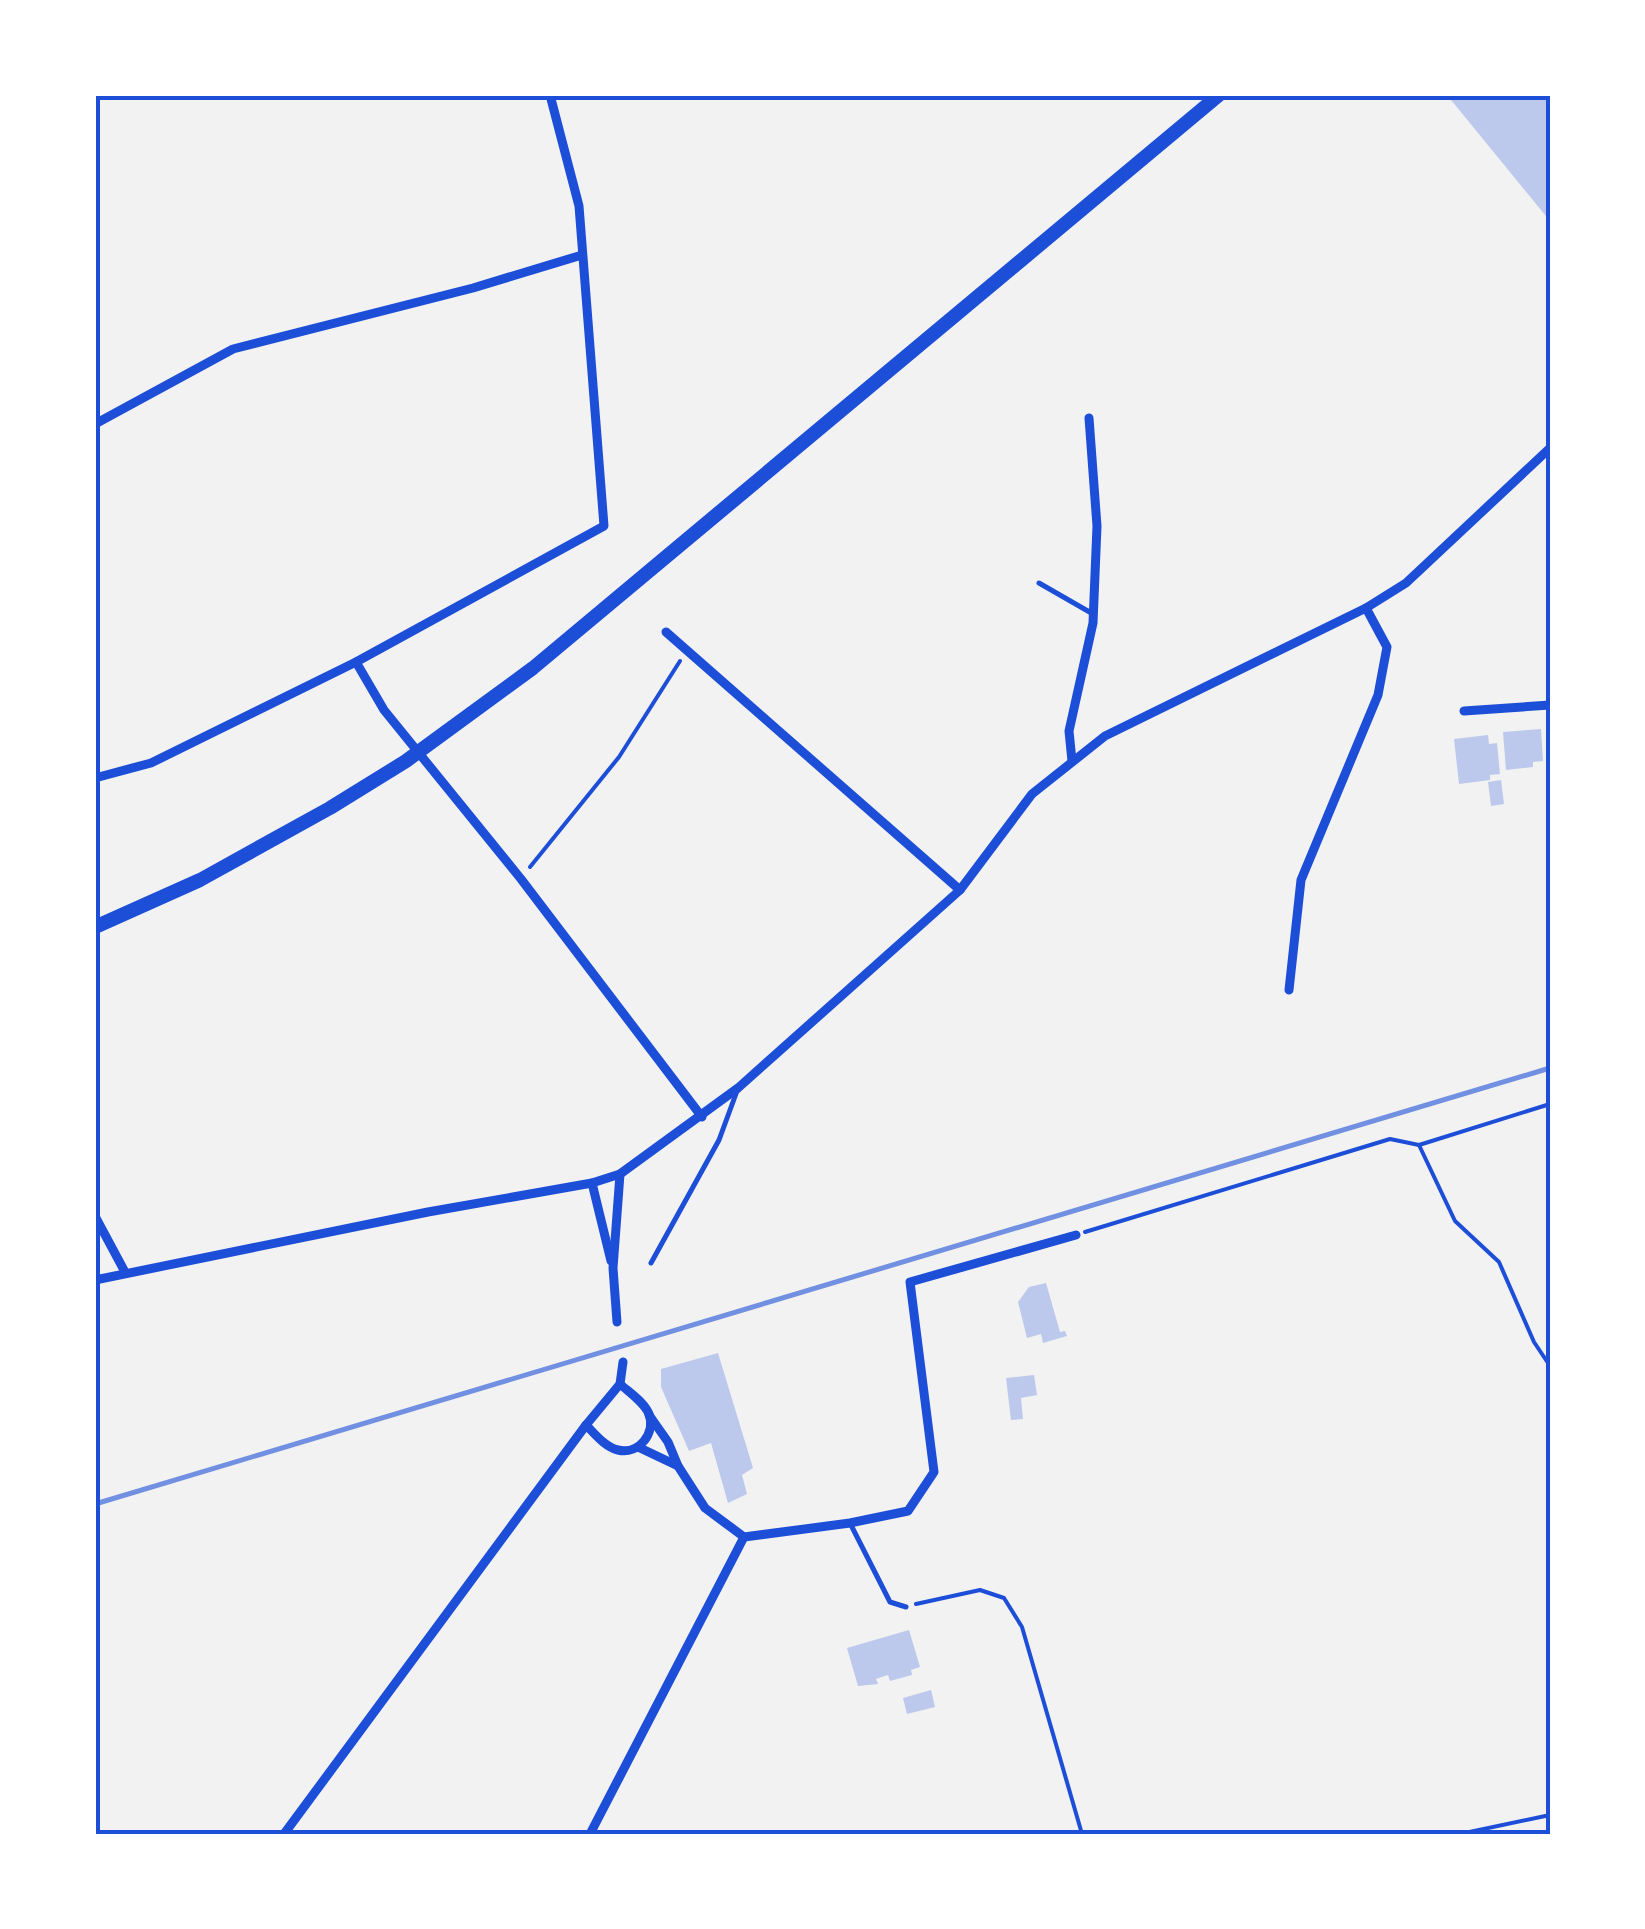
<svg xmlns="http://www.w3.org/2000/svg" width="1645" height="1929" viewBox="0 0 1645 1929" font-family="Signika,sans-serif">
<rect width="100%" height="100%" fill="#f2f2f2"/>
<!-- building -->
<g fill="#bdc9ec">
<path d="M1447 95H1550V221Z"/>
<path d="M1541 729 1543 761 1533 762V767L1506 770 1503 732Z"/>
<path d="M1488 735 1489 744 1497 743 1500 774 1490 775V780L1459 784 1454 739Z"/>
<path d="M1501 780 1504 804 1491 806 1488 782Z"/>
<path d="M1046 1283 1060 1332 1065 1331 1067 1336 1043 1343 1041 1334 1027 1338 1018 1302 1029 1287Z"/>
<path d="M718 1353 753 1468 742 1475 747 1494 728 1503 711 1443 689 1451 661 1387V1369Z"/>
<path d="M1034 1375 1037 1395 1021 1398 1023 1419 1011 1420 1006 1378Z"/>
<path d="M909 1630 920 1667 911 1670 912 1675 890 1681 888 1675 876 1679 878 1684 858 1686 847 1648Z"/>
<path d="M931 1690 935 1707 907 1714 903 1698Z"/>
</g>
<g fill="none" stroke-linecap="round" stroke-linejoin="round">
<!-- path -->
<g stroke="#1d4ed8" stroke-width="4">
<path d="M530 867 619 757 680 661"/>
<path d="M1419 1145 1455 1221 1499 1262 1534 1342 1550 1366"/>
<path d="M1085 1232 1390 1139 1419 1145 1550 1104"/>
<path d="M916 1604 980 1590 1004 1598 1022 1627 1082 1834"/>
<path d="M1460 1834 1550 1815"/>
</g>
<!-- service -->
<g stroke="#1d4ed8" stroke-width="5">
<path d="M1039 583 1093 614"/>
<path d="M651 1263 719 1140 737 1091"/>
<path d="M850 1523 890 1602 906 1607"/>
</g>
<!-- minor -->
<g stroke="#1d4ed8" stroke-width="9">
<path d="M95 424 233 349 473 288 582 255"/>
<path d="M666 632 960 890"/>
<path d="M356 662 384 710 521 879 702 1117"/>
<path d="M1464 711 1550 705"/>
<path d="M1072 761 1069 731 1093 623 1097 526 1089 418"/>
<path d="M95 778 151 763 356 662 604 526 579 206 550 95"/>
<path d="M1289 990 1301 880 1378 695 1387 647 1366 608"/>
<path d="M592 1183 611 1261"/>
<path d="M95 1216 125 1272"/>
<path d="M95 1280 428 1212 592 1183 620 1174 738 1088 960 890 1032 794 1105 736 1366 608 1406 583 1550 448"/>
<path d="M617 1322 613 1268 620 1174"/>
<path d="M649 1415 668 1442 678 1466 705 1508 744 1537 850 1523 908 1511 934 1472 910 1282 1076 1235"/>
<path d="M586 1425C595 1434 605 1447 618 1450 639 1455 656 1433 649 1414 644 1402 630 1393 620 1384"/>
<path d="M638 1447 678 1466"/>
<path d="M284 1834 586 1425 620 1384 623 1362"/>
<path d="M590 1834 744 1537"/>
</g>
<!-- primary -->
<path stroke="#1d4ed8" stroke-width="14" d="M95 927 200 880 330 808 406 761 533 668 1219 95"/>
<!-- rail -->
<path stroke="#7290e2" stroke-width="5" d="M95 1504 1550 1068"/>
</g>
<!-- border -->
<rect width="1645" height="1929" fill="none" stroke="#ffffff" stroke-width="195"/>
<rect x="98" y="98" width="1450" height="1734" fill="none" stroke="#1d4ed8" stroke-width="4"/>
</svg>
